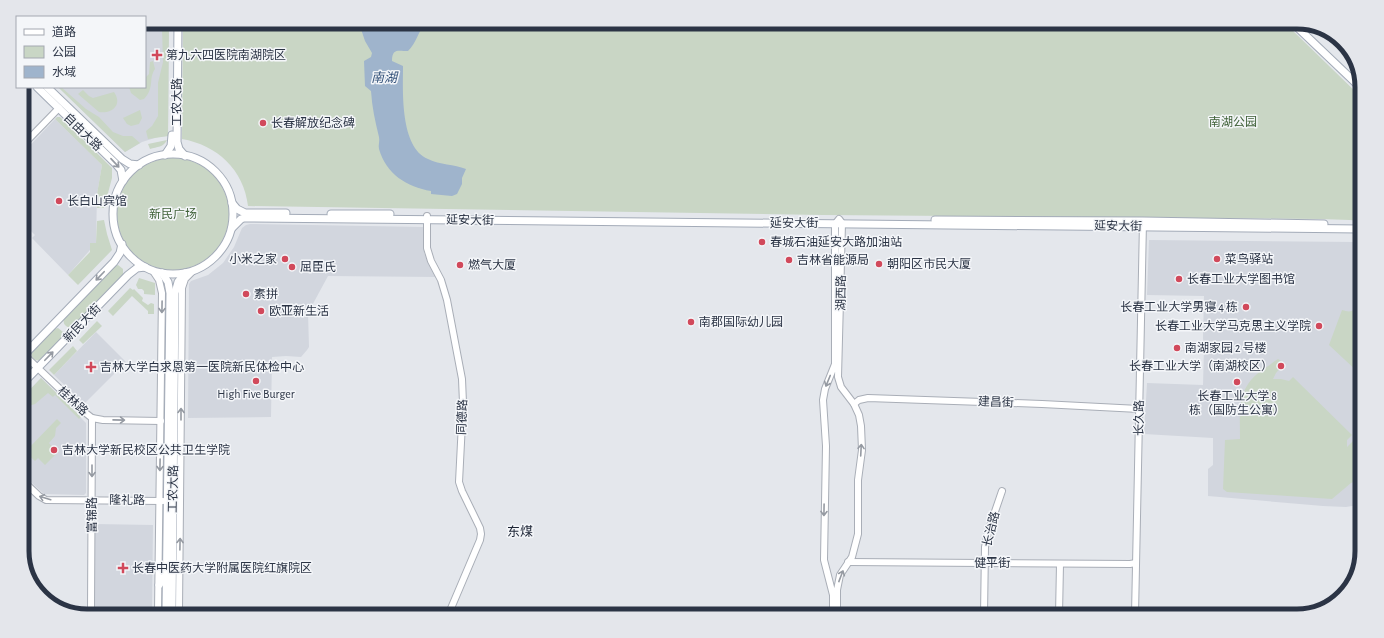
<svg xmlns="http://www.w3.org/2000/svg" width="1384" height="638" viewBox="0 0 1384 638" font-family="'Alegreya Sans','Noto Sans SC',sans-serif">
<rect width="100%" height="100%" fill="#e4e7ec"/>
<!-- built -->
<g fill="#d2d6de">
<path d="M145 22H169L168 136 158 137 142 142 125 152 58 87H145Z"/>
<path d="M55 119 102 165 97 194 96 243 68 275 32 238 35 235 22 222V154Z"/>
<path d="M250 224 424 227V253L436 277 328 276 308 313 309 347 307 350 301 357 286 356 272 357 271 417 188 418 189 284 191 281 208 275 223 263 234 247 242 228 246 225Z"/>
<path d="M1149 240 1355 242 1356 246H1360L1358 505 1346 507 1323 506 1208 496V469L1213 465V438L1144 434 1147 383 1203 385 1204 348 1203 338 1204 296 1147 295Z"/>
<path d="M96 332 126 362 84 404 54 375Z"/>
<path d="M41 378 86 423V493L84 495 44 494 22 474V398Z"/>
<path d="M95 524 153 525 152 611H94Z"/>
</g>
<!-- green -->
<g fill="#c9d6c5">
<path d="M146 22H169L168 136 148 139 146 131 152 126 158 116V83L163 62 162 29 150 28Z"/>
<path d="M183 22 1289 27 1362 98 1360 221 1350 220 1320 219 823 215 248 206C244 170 217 145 182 139Z"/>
<path d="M153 61 155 69C148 79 155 87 144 99L140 100 131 93 129 87H145V78L149 74 150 62Z"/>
<path d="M58 87H61L86 109 99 117 113 132 123 136H132L140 143 125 152Z"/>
<path d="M83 90 89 96 93 98 114 92C123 105 112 114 99 112L78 94Z"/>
<path d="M140 110 142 118 139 124 131 126 127 124 123 118Z"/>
<path d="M57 117H60L112 168V178L104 208H97V194L102 165 55 119Z"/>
<path d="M167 140C164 147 157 147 150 149L148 144Z"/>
<circle cx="173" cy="214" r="56"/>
<path d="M104 220 107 234 112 250 78 285 68 275 90 252V243H96L97 221Z"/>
<path d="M118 265 123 269V275L73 327C67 329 62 324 64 318L114 266Z"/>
<path d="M139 278 155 283V295L144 294V291L142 289H138L136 285Z"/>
<path d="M130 288 133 290 134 289 143 298 142 301 148 305 151 303 154 304V314H148V311L132 296 113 316 108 311Z"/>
<path d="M1360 305 1359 373 1329 345 1342 310C1351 313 1353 311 1360 305Z"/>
<path d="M97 321 102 326 83 344 79 340Z"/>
<path d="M58 328 63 332V338L41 360C35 362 30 357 32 351L54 329Z"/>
<path d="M73 346 77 351 54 375 49 370Z"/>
<path d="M1278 359 1283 362V365L1276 373 1273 379H1281L1289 381 1293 377 1352 435 1347 440V447L1358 436V480L1351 483 1332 499 1227 492 1223 489 1225 440 1240 439C1240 409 1236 387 1265 368 1270 365 1273 362 1278 359Z"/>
<path d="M41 378 81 417 79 419 55 395 53 397 48 393 35 404 22 408V398Z"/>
<path d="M57 419 61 423 56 428 55 436 49 443 57 453 45 465 38 458 35 461 25 452Z"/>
</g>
<!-- water -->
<path fill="#9fb4cc" d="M359 23H426C418 31 416 44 408 51 398 51 392 48 392 61L403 66C403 92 400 147 428 159 440 165 454 164 466 169L462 178V184L457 194 452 196 431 194V191C407 187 386 174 379 149 378 145 380 141 379 137 375 121 372 107 371 91L365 86 364 61 371 57 372 53 365 41Z"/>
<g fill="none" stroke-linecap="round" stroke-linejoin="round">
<!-- secondary casing -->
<g stroke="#a9aeb7" stroke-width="8">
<g id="secondary">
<path d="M22 146 59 108"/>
<path d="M427 216V248L431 261 441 280 447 300 462 379 463 403 459 482 462 491 480 528 481 534 480 540 449 613"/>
<path d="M153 271 159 280 162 293 158 611"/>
<path d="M22 353 83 411 92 418 103 420 161 421"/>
<path d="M854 404 859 400 868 398 1042 404 1139 409"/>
<path d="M22 480 39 496 46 500 163 501"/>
<path d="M848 562 1130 564 1136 563"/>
<path d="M91 611 92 418"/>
<path d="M179 611 182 288 185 279 193 271"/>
<path d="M833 614V595L824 560 826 446 823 400 825 389 835 364V224L839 219 842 223 838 377 841 387 854 404 859 415 861 426 862 450 858 480V534L852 557 840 575 837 590V614"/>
<path d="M984 615 985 547 988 532 1002 491"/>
<path d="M1059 615 1060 564"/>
<path d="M1135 615 1143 222"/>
</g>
</g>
<!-- primary casing -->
<g stroke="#a3abb8" stroke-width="9">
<g id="primary">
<path d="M178 22 177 142 179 149 185 156"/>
<path d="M1297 27 1362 89"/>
<path d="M37 87 116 164 121 170 123 181"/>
<path d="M47 87 122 159 130 164 139 165"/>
<circle cx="173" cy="214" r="60"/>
<path d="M165 155 171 146 172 135"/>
<path d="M232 203 237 209 245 213H286"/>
<path d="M331 214H390"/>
<path d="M935 220 1143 221 1324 224"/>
<path d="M232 228 241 219 244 218 1360 229"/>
<path d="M162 273 168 282 170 293 166 611"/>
<path d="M22 357 114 262 120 253 122 244"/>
<path d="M22 384 128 275 137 268 145 267"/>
<path d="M159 585 166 574"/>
<path d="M172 611 175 293 178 282 185 273"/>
</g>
</g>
<!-- secondary -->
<use href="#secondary" stroke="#fff" stroke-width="6"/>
<!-- primary -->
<use href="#primary" stroke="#fff" stroke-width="7"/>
</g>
<!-- one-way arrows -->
<defs><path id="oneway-shaft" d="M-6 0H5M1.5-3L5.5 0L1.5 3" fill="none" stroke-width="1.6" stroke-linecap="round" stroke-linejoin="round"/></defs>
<g stroke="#959aa2">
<use href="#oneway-shaft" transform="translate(115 163) rotate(47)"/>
<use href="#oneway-shaft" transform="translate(100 276) rotate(134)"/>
<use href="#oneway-shaft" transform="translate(162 307) rotate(91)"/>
<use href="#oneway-shaft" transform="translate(49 356) rotate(-46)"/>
<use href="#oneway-shaft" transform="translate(828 381) rotate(112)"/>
<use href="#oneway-shaft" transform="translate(181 414) rotate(-90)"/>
<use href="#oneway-shaft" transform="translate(119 420) rotate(1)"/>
<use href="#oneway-shaft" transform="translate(861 450) rotate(-87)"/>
<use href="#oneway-shaft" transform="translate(160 465) rotate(91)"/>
<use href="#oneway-shaft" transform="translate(92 471) rotate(90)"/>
<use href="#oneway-shaft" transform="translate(45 498) rotate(-163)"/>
<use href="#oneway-shaft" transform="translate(824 510) rotate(91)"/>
<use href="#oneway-shaft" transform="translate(180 544) rotate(-89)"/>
<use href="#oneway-shaft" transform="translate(841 576) rotate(-69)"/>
</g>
<!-- markers -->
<g fill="#d1495b" stroke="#f4f6f9" stroke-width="1.5">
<path d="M155 49h4v4h4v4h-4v4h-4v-4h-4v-4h4z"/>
<circle cx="263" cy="123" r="4"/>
<circle cx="59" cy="201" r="4"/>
<circle cx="762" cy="242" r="4"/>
<circle cx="285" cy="259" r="4"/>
<circle cx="1217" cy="259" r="4"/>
<circle cx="789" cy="260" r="4"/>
<circle cx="879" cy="264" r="4"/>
<circle cx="460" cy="265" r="4"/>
<circle cx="292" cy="267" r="4"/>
<circle cx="1179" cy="279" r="4"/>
<circle cx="246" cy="294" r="4"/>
<circle cx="1246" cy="307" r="4"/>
<circle cx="261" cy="311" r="4"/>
<circle cx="691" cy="322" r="4"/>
<circle cx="1319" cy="326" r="4"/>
<circle cx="1177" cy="348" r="4"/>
<circle cx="1281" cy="366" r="4"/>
<path d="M89 361h4v4h4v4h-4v4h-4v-4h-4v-4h4z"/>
<circle cx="256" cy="381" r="4"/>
<circle cx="1237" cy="382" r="4"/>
<circle cx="54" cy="450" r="4"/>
<path d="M121 562h4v4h4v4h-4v4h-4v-4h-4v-4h4z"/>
</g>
<g text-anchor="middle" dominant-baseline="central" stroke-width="3" stroke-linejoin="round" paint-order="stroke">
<!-- poi labels -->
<g font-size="12" fill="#2b3445" stroke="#f4f6f9" text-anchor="start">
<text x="166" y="55">第九六四医院南湖院区</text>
<text x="271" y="123">长春解放纪念碑</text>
<text x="67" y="201">长白山宾馆</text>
<text x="770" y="242">春城石油延安大路加油站</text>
<text x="277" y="259" text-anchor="end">小米之家</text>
<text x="1225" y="259">菜鸟驿站</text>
<text x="797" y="260">吉林省能源局</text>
<text x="887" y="264">朝阳区市民大厦</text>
<text x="468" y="265">燃气大厦</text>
<text x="300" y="267">屈臣氏</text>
<text x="1187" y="279">长春工业大学图书馆</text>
<text x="254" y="294">素拼</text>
<text x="1238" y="307" text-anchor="end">长春工业大学男寝 4 栋</text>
<text x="269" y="311">欧亚新生活</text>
<text x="699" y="322">南郡国际幼儿园</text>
<text x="1311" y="326" text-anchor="end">长春工业大学马克思主义学院</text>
<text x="1185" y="348">南湖家园 2 号楼</text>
<text x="1273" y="366" text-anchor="end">长春工业大学（南湖校区）</text>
<text x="100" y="367">吉林大学白求恩第一医院新民体检中心</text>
<text x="256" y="394" text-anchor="middle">High Five Burger</text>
<text x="1237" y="396" text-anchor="middle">长春工业大学 8<tspan x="1237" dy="14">栋（国防生公寓）</tspan></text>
<text x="62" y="450">吉林大学新民校区公共卫生学院</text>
<text x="132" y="568">长春中医药大学附属医院红旗院区</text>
</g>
<!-- street labels -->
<g font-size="12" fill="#2b3445" stroke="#f4f6f9">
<text transform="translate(177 102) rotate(-90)">工农大路</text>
<text transform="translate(83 132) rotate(44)">自由大路</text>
<text transform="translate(470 220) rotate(1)">延安大街</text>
<text x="794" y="223">延安大街</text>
<text transform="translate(1118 226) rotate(1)">延安大街</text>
<text transform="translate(841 293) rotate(-89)">湖西路</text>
<text transform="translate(82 323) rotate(-46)">新民大街</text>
<text transform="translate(73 401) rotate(43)">桂林路</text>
<text transform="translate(996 402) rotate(2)">建昌街</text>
<text transform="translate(462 417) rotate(-88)">同德路</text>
<text transform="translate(1139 418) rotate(-89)">长久路</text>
<text transform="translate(173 489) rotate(-89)">工农大路</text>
<text transform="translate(127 500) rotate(1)">隆礼路</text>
<text transform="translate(92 515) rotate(-90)">富锦路</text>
<text transform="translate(991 529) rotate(-76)">长治路</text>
<text x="992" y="563">健平街</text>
</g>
<!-- park labels -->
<g font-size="12" fill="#3f6138" stroke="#f4f6f9">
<text x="1233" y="122">南湖公园</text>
<text x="173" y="214">新民广场</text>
</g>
<!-- water labels -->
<g font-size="13" font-style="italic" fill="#34527a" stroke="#f4f6f9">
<text x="384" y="78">南湖</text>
</g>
<!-- neighbourhood labels -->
<g font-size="13" fill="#1d2536" stroke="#f4f6f9">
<text x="520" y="532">东煤</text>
</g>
</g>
<!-- crop -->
<path d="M0 0H1384V638H0ZM87 29H1297A58 58 0 0 1 1355 87V551A58 58 0 0 1 1297 609H87A58 58 0 0 1 29 551V87A58 58 0 0 1 87 29Z" fill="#e4e6eb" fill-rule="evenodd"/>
<path fill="none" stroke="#2b3445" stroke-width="5" d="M87 29H1297A58 58 0 0 1 1355 87V551A58 58 0 0 1 1297 609H87A58 58 0 0 1 29 551V87A58 58 0 0 1 87 29Z"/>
<!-- legend -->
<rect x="16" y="16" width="130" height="72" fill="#f4f6f9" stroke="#a4a8b1"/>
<rect x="24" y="29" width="20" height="6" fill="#ffffff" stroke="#a4a8b1"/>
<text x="52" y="36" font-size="12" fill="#2b3445">道路</text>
<rect x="24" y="46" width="20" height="12" fill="#c9d6c5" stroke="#a4a8b1"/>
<text x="52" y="56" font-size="12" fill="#2b3445">公园</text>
<rect x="24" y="66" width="20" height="12" fill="#9fb4cc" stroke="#a4a8b1"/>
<text x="52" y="76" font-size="12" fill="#2b3445">水域</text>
</svg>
